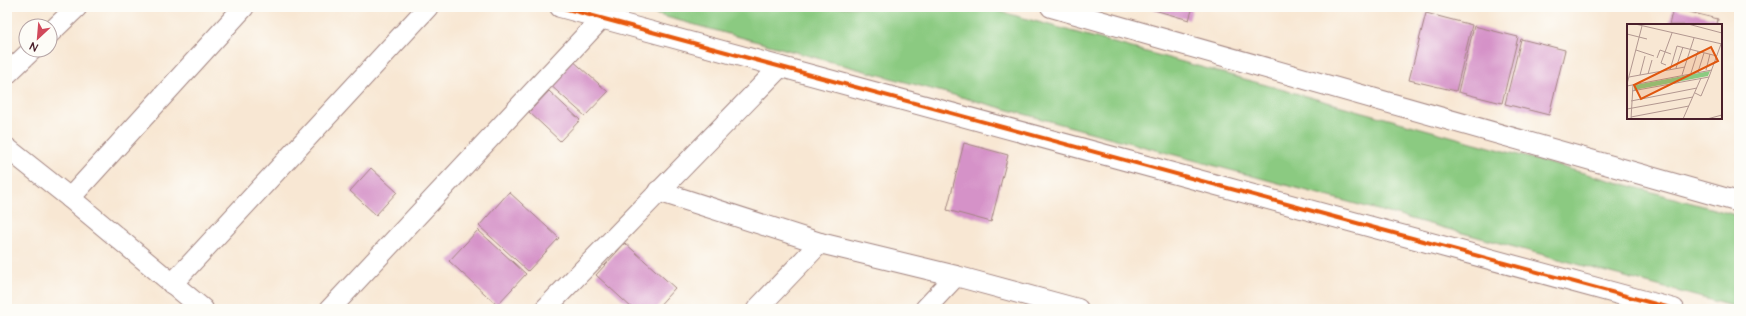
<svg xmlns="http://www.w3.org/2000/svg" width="1746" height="316" viewBox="0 0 1746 316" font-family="'Architects Daughter',sans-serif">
<rect width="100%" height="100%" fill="#fdfcf7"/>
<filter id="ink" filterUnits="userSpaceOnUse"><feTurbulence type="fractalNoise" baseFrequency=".025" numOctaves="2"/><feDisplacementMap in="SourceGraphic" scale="8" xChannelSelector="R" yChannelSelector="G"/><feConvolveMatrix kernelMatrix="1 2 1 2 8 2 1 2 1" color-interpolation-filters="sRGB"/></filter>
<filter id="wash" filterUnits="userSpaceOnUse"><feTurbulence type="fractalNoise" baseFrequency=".012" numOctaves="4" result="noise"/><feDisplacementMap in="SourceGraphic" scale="16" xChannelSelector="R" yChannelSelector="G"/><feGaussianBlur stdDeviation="0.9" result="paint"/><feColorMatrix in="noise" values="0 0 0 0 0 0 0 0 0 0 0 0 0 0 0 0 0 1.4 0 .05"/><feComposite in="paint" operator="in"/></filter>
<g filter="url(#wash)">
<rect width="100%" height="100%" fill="#f8e7d3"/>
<!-- green -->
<path fill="#8bca81" stroke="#6a7456" d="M629 7H984L1739 216V296L1732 306Z"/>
<g id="blocks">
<!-- building -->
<g fill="#d592c8">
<path d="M1144 7H1193L1189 20Z"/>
<path d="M1673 8 1718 19 1717 25H1669Z"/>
<path d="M1426 13 1472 25 1456 91 1409 80Z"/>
<path d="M1474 26 1518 37 1502 103 1458 92Z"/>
<path d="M1521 39 1565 50 1549 115 1505 104Z"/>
<path d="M571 59 608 92 585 116 549 84Z"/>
<path d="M549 91 580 120 560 141 529 112Z"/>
<path d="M964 143 1008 155 991 222 947 210Z"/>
<path d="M371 168 397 192 376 215 350 191Z"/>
<path d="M509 192 559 238 528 271 479 226Z"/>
<path d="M478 230 526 274 497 305 449 261Z"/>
<path d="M625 243 675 288 656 309H633L596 275Z"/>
</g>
</g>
</g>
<g filter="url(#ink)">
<use href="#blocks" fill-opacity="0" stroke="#a1837f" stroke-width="1"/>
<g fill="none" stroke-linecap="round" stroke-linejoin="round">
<!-- minor casing -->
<g stroke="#a1837f" stroke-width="22">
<g id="minor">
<path d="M560 7 1674 309"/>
<path d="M1051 7 1739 202"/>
<path d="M50 33 77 7"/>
<path d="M7 74 32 50"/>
<path d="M7 148 70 198 203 309"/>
<path d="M658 191 820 243 956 276 1078 309"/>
<path d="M70 198 244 7"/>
<path d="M172 284 428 7"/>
<path d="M330 309 601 19"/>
<path d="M545 309 780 67"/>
<path d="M757 309 820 243"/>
<path d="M925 309 956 276"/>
</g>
</g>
<!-- minor -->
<use href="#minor" stroke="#fff" stroke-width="20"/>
<!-- cycleway casing -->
<g stroke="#fdfcf7" stroke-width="6">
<path id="cycleway" d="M560 7 1674 309"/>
</g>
<!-- cycleway -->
<use href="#cycleway" stroke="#e8590c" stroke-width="4"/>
</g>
</g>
<!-- overview -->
<g transform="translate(1627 24)">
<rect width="95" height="95" fill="#f8e7d3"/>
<path d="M83 47 81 52 7 66 8 61Z" fill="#8bca81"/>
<path fill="none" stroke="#b29790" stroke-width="1" d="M8 0 95 20M61 0 95 9M0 10 20 15M9 26 27 32M30 34 33 26 44 30M39 41 34 39 45 9M49 44 56 23M43 46 50 22 90 32M79 46 83 30M71 48 77 29M64 49 71 27M21 50 25 36M13 51 18 32M55 51 67 14M2 53 58 43M0 60 15 2M0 62 85 46M5 67 82 53 94 20M68 69 74 72 82 53M4 77 70 64M0 85 66 73M4 93 62 82M4 95 6 61M56 95 74 54M80 95 95 91"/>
<path fill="#e0560e" fill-opacity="0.15" stroke="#e0560e" stroke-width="2" d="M84 23 91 37 14 75 7 61Z"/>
<rect width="95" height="95" fill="none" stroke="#4a1f2b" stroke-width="2"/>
</g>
<!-- margin -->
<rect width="1746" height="316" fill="none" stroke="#fdfcf7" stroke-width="24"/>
<!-- north arrow -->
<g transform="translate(38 38) rotate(206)"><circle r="19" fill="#fdfcf7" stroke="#b5a4a5"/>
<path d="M0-3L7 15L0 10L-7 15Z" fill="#d1495b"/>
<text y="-6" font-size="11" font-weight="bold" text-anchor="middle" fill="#4a1f2b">N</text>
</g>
</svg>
